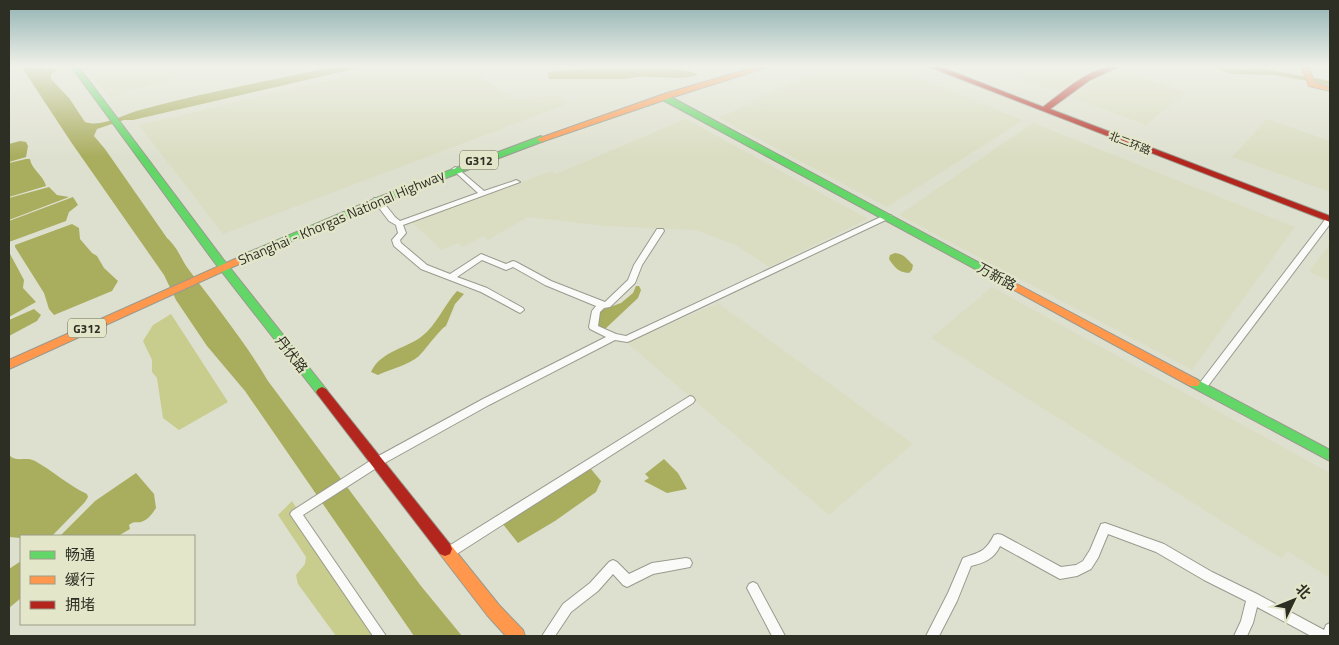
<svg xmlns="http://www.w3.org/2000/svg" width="1339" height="645" viewBox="0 0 1339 645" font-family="'Titillium Web','Noto Sans SC',sans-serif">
<rect width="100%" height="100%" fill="#dee0cf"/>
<!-- built -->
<g fill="#daddc1">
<path d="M84 66H217L109 97Z"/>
<path d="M390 66H475L476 72 512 100 556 96 567 104 223 234 139 125Z"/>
<path d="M828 66H888L1023 120 887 207 719 118Z"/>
<path d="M986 66H1103L1086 73 1057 92Z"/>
<path d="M1120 70 1186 92 1146 125 1071 97 1100 77Z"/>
<path d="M686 119 868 219 769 267 736 245 695 230 606 226 528 217 488 240 483 236 463 247 458 243 442 250 411 222 552 171 556 174Z"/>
<path d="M1267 119 1330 141V192L1232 157Z"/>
<path d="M1033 123 1295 227 1192 370 899 215Z"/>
<path d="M1330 243V281L1309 272Z"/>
<path d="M992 287 1330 473V578L1287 551 1282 559 931 338Z"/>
<path d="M718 303 913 444 829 515 627 343Z"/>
</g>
<!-- forest -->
<g fill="#c8cc8c">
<path d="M171 314 228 402 179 430 163 418 157 378 152 372V360L143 341 153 325Z"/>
<path d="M292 501 378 636H336L298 584 296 575 305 564 306 557 278 515Z"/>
</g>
<!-- water -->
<g fill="#a9ad5e">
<path d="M21 66H44L46 69H55L56 71 51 74V79L69 98 85 122C102 128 124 114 140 110 204 92 270 81 335 66H367L133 120H124L97 129 94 136 105 149 167 238C179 249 180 258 189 270 216 306 245 342 268 381L421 586 462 636H414L245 391 207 346 176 300 164 275 71 142Z"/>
<path d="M1211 66 1253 70V67L1330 81V85L1275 75 1231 74Z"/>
<path d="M581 69C603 69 684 64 698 75 675 82 649 73 624 79H549L548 72Z"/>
<path d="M20 141 26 142 28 146 26 157 9 162V144Z"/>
<path d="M26 159H30C31 169 44 176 46 186L9 197V163Z"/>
<path d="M49 187 57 195 69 197 9 220V198Z"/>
<path d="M73 197 78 205 69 212 66 221 9 242V221Z"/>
<path d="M72 224 79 228 80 239 92 253 97 256 104 268 118 281 112 291 54 315 49 309 44 293 15 247V245Z"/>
<path d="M9 252 24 280 23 288 36 302 9 317Z"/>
<path d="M895 253C904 254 907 259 913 265L912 270 909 273C898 272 895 268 889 259L890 255Z"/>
<path d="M636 286H639L641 290 638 298 605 329 597 326 599 314 602 310 621 303 633 293Z"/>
<path d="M457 291 464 294 455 304 446 326C440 329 426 349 419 356 408 365 391 369 378 375L371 372C380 352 404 349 421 337 437 325 444 305 457 291Z"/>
<path d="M34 309 41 315 37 321 9 336V320Z"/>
<path d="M9 455C17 463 25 456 35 461 53 471 68 485 87 494L88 497 85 502 52 536H21V538L9 537Z"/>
<path d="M664 459 678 473 687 489 667 493 644 481 649 478 645 474Z"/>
<path d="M586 469H591L601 481 596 492 555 521 518 543 502 523Z"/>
<path d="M136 473 154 494 156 508C152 514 148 520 141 522 135 523 134 521 129 525L130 529 118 536H60L95 501Z"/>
<path d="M21 561V598L9 608V569Z"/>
</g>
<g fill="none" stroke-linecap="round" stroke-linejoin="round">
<!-- street casing -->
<g stroke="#999a8e" stroke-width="2">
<g id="street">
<path d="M455 167 457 168 484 191 514 181 516 180 520 182 403 225 406 233 400 240 401 243 427 265 450 274 481 254 506 264 513 261 516 262 551 281 605 302 628 280 634 265 657 229H663L664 231 642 265 635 283 610 307 604 308 600 312 598 326 616 334 626 336 885 215H891L892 217 630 341 627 342 615 340 489 405 381 465 303 515 386 636H373L292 517 290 514 292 511 373 459 483 399 606 337 590 329 589 327 592 311 596 306 545 285 513 267 506 270 482 260 457 277 487 288 523 308 524 310 520 313 481 292 421 269 394 246 392 240 398 233 396 225 389 221 373 200 374 198H380L395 217 400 221 478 193 453 170 452 169Z"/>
<path d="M1327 217H1330V224L1205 390H1199L1197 387 1199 384Z"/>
<path d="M690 396 693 397 695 400 693 403 452 557 448 558 444 557 442 553 444 549Z"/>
<path d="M1105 523 1164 544 1212 572 1257 594 1324 630 1326 625 1330 623V636H1311L1257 607 1253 623 1247 636H1234L1241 621 1246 601 1204 580 1156 552 1108 534 1098 558 1091 569 1077 576 1060 579 1000 546C994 559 984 563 971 566L957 601 939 636H926L948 593 963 558C979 552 985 553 994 535L998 534 1002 535 1061 567 1076 565 1083 561 1090 550 1101 524Z"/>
<path d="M686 558 690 559 692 563 690 567 653 574 627 587 623 585 613 574 598 591 571 612 555 636H542L563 604 590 583 609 562 613 560 617 562 629 574 652 563Z"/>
<path d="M753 582 757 584 785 636H772L747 588 749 584Z"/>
</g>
</g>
<!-- fast casing -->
<g stroke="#999a8e" stroke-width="2">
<g id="fast">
<path d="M71 66H78L223 259 326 389 328 392 326 395H318L215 263Z"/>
<path d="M661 95H667L1000 274 1001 276 1000 278H992L661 99Z"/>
<path d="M541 136 545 139 544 141 385 201 248 260 244 261 239 258 240 256 379 197Z"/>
<path d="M1194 378 1330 450V461L1190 386 1188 383 1190 380Z"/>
</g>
</g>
<!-- slow casing -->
<g stroke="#999a8e" stroke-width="2">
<g id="slow">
<path d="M759 66H771L673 97 544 141 541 142 537 139 667 93Z"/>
<path d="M1301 66H1308L1315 83 1330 87V91L1309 86Z"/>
<path d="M244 255 249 258 248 260 9 369V360Z"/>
<path d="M996 273 1198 380 1200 383 1198 386H1190L992 278 991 276 992 274Z"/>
<path d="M445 542 450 544 499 605 523 630 525 636H506L487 615 440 554 438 549 440 544Z"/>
</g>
</g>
<!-- jam casing -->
<g stroke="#999a8e" stroke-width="2">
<g id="jam">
<path d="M927 66H938L1043 107C1066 90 1090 66 1120 66L1090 80 1050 109 1330 216V222Z"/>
<path d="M322 387 326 389 450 544 452 549 450 554 445 556 440 554 318 395 316 392 318 389Z"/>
</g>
</g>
<!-- street -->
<use href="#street" fill="#fafaf8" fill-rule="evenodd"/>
<!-- fast -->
<use href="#fast" fill="#63d668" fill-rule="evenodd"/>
<!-- slow -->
<use href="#slow" fill="#ff974d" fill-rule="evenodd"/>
<!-- jam -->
<use href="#jam" fill="#b3261e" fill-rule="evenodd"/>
</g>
<!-- sky -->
<linearGradient id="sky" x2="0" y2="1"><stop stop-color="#8fb1b1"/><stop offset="0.42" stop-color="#f0f1e9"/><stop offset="1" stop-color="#f0f1e9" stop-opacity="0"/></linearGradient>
<rect width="1339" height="157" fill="url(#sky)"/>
<g text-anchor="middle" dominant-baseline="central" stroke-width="4.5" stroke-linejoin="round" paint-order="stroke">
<!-- far-street labels -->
<g font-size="11" fill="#2e2f24" stroke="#e3e6c9">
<text transform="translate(1130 143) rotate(21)">北二环路</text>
</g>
<!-- shield labels -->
<g fill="#e3e6c9" stroke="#646656" stroke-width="1">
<rect x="460" y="150.5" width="38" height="19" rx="4"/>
<rect x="68" y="318.5" width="38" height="19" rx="4"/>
</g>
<g font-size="12" font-weight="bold" fill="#2e2f24">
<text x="479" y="160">G312</text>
<text x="87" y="328">G312</text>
</g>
<!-- street labels -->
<g font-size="14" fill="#2e2f24" stroke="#e3e6c9">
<text transform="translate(341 217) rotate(-23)">Shanghai - Khorgas National Highway</text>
<text transform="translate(997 276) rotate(28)">万新路</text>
<text transform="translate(292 354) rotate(52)">丹伏路</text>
</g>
</g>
<!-- border -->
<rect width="1339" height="645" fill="none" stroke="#2e2f24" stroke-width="20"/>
<!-- legend -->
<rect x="20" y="535" width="175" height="90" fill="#e3e6c9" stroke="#9b9d87"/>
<rect x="30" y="551" width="25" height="8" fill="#63d668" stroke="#9b9d87"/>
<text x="65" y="560" font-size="15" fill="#2e2f24">畅通</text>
<rect x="30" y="576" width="25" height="8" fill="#ff974d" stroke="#9b9d87"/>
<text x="65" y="585" font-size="15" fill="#2e2f24">缓行</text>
<rect x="30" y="601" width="25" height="8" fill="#b3261e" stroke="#9b9d87"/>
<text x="65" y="610" font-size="15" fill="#2e2f24">拥堵</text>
<!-- north arrow -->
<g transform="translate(1294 600) rotate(47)" stroke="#e3e6c9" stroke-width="4" paint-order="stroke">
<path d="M0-4L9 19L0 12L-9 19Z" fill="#2e2f24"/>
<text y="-8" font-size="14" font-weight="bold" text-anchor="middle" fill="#2e2f24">北</text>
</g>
</svg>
